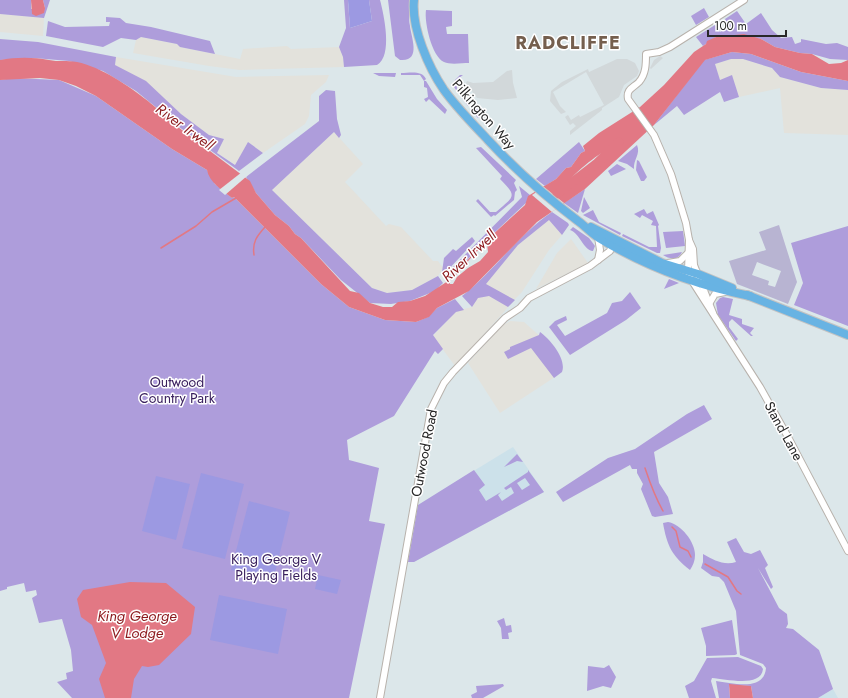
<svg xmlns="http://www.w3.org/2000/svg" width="848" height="698" viewBox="0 0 848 698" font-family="Jost,sans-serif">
<rect width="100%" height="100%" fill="#dce7ea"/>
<!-- industrial -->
<g fill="#e3e2dc">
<path d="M0 14 44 18 43 36 0 32Z"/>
<path d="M141 37 177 44 180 47 240 59 243 49 287 46 291 49 339 47 343 57 344 67 240 70 209 66 133 53 136 40Z"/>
<path d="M116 57 236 77 329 75 326 82 311 95 309 116 305 124 263 153 248 142 236 165 217 153 224 139 209 135 115 65Z"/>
<path d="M731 59H743L772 68 780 77 821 88 848 90V135L784 133 780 88 739 97 732 76 720 81 715 64Z"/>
<path d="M334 132 363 164 345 182 386 226 389 224 401 227 433 261H438L443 268 438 276 412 290 387 293 372 288 272 190Z"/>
<path d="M549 219 562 235 549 250 522 292 511 303 504 312 455 366 433 336 456 311 472 307 487 282 518 245Z"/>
<path d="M571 239 588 263 536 289 557 253Z"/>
<path d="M510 321 524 322 550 345 558 375 500 413 468 363 503 325Z"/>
</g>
<!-- education -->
<g fill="#cce1ea">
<path d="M513 447 544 492 414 562H408L418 505Z"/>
<path d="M833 689 838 698H818Z"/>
</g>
<!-- green -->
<g fill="#ae9ddb" fill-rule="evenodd">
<path d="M0 0H31V9L45 8 43 0H50L44 18 0 14Z"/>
<path d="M344 0H348L350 28 372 21 369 0H380C384 15 393 56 377 65L344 67 343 57 339 47 346 28Z"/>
<path d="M388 0H410C410 8 408 17 410 26 411 37 422 62 400 60L395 56Z"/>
<path d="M704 8 709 17 696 25 691 16Z"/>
<path d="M426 10 452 11V26L446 27 447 34H468L469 63C462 63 450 65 444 62 432 57 424 22 426 10Z"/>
<path d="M737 11 746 24 761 13 772 30 781 38 792 37 795 44 801 42V39L826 44 837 43 848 47V60L830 59 812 54 800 53 775 47 761 39 736 35 716 37 703 46 696 37 715 25 720 32 729 27 725 19Z"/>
<path d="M106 17 120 18 126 23 151 27 210 41 215 54 180 47 177 44 141 37 136 40 121 38 103 47 46 36 48 21 65 27 109 26 110 22H106Z"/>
<path d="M0 39 38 42 116 57 115 65 146 81 181 114 209 135 224 139 217 153 235 165 248 142 263 153 239 171 199 142H196L195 138 166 118 163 113 136 91 103 71 69 61 34 58 0 60Z"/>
<path d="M732 52 751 54 801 72 848 81V90L821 88 780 77 772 68 743 59H731L715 64 720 80 732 75 739 97 724 102 720 92 684 115 677 106 654 125 704 60Z"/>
<path d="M373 73H396L395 77 379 76Z"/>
<path d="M401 73C410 73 422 70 426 79L424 81 420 75H401Z"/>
<path d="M460 75H463L456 80 457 89 469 105 468 106 454 87 455 80Z"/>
<path d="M13 78 59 80 96 96 172 149 207 170 215 184 232 198 234 197 321 284 349 307 385 320 416 322 428 317 437 308 455 299 464 310 456 312 433 335 443 349 438 354 435 351 394 416 347 440 349 460 379 468 369 521 385 524 349 698H72L57 682 67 679 66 673 73 671 71 650 62 619 39 623 32 598 37 595 36 590 26 592 24 583 7 587V589L0 591V80Z"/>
<path d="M424 81H426L437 99 447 110 445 114 429 99 426 102 424 99 428 97 427 88 424 87Z"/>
<path d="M326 90 335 91 337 119 341 135 339 138 334 132 272 190 372 288 387 293 412 290 438 276 443 283 435 291 410 301 391 304 370 303 341 280 301 238 295 234 289 226 275 215 256 193 246 177 319 121V96Z"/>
<path d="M470 109H485V113L481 110 478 113 481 116 478 118Z"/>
<path d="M579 142 585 151 581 153 571 167 566 168 556 179 545 186 536 179Z"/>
<path d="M637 145C641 154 633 160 634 169L627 164 618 161Z"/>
<path d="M481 147 516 180 514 183 517 190 515 192 514 200 495 216 494 215 491 217 476 201 478 199 490 212H496C514 196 518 197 500 179L502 176 476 148Z"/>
<path d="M637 160 639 161 647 177 644 181H641L636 170Z"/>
<path d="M617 164 626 169 611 176 608 171Z"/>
<path d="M519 186 530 195 527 202 478 248 447 282 445 280 447 273 522 197Z"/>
<path d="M585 189 578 213 564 203Z"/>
<path d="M584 197 590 208 583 213 581 211Z"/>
<path d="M644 209 647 214 653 211 659 225 658 226 661 248 660 253H657L622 236 623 234 649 247H657L656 226 651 225 653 221 642 215 640 218 634 214Z"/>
<path d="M593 210 599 222 621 233 620 235 583 215Z"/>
<path d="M552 212 568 223 569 225 562 235 549 220 518 245 486 284 515 300 508 307 489 296 478 298 472 307 462 296C495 270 518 235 552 212Z"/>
<path d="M848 226V326L794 305 803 283 791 243Z"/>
<path d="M573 227 589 238 595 246 593 251C583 250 580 233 570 230Z"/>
<path d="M683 231 685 246 666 248 663 232Z"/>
<path d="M472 237 475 241 447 271 442 272 444 258 453 249 456 251Z"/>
<path d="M682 252C678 261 669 259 663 255Z"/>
<path d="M669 279 679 283 664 289Z"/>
<path d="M630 292 641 308 626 320 570 355 549 327 555 321 566 316 567 320 557 325 565 336 607 313 612 303 622 301Z"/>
<path d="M723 297 733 299 729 315 742 319V324L754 328 750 333 753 336H751L732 319 729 322V327L738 339 736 341 718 315 716 303 720 298Z"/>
<path d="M540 332C550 339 567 359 562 372L554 378 531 348 508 359 504 352 510 349V347L539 335Z"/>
<path d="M704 405 712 419 654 452 659 483 668 497 673 514 655 517 652 516 641 489 643 484 637 473V469H632L630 465 563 502 556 492 608 458 635 449 687 414Z"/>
<path d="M517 454 523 462 517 461 504 467Z"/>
<path d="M474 470 485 485 479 490 486 501 501 492 498 495 502 501 514 493 511 487 506 490 504 488 528 472V470L544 492 414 562H408L418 505ZM525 478 530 485 522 490 517 483Z"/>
<path d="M668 522C681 524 695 542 695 555 695 561 693 565 690 570 672 556 667 546 663 523Z"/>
<path d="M736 538 744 552 751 554 760 550 768 565 765 568 773 587 771 589 758 568 779 608 787 614 788 624 786 628 793 629 819 650 833 689 818 698H753L751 686 729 685 730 698H719L716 681C733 683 764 692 766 668L763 664 740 655 736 611 724 582 719 577 712 576 701 568 703 562V554C714 560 724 566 736 562L727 542Z"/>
<path d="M504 618 506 626 511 625 512 632 508 633 509 639H502L501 628 497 621Z"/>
<path d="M732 620 737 654 735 655 706 656V646L701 628Z"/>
<path d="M738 657 761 666 763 669C761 688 726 679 712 678L711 681 716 698H689L685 686 694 681 707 658Z"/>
<path d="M609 665 616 677 611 688 603 686 587 691 588 666 604 668Z"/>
<path d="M503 684 504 686 483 698H472L471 695 477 692 476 686Z"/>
</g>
<!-- cemetery -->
<path fill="#b8b4d2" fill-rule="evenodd" d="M779 225 797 282 788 304 737 284 729 261 766 250 759 232ZM757 262 781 271 775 287 768 285 769 281 752 275Z"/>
<!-- pitch -->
<g fill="#9c99e2">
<path d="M348 0H369L372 21 350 28Z"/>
<path d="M201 473 244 484 225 559 182 548Z"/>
<path d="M156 476 190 484 176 540 142 531Z"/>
<path d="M249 501 290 512 273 581 231 570Z"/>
<path d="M318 575 341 580 337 594 315 589Z"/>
<path d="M219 595 287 609 278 654 210 640Z"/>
</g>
<!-- plaza -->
<g fill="#d2d8da">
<path d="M660 56 663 58 651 69 650 68 654 60Z"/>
<path d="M617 59H627L635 63 639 71 637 76 624 85 619 97 602 108V110L570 135V131L576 126 573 123 570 125 565 117 568 115 571 120 579 115 580 117 604 105 586 72 553 92 560 106 566 112 561 114 550 101 551 91 562 82 588 69 589 72Z"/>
<path d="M512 70 513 83 517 98 498 100 477 98 466 83 467 81 473 83 493 82 507 71Z"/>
</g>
<!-- water -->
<g fill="#e27884" fill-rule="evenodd">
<path d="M31 0H43L45 8 44 13 36 16 32 14Z"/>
<path d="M744 34 761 39 775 47 800 53 812 54 829 64 841 63 848 60V81L801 72 751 54 732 52 705 60 654 125 585 189 537 222 469 291 437 308 429 317 416 322 385 320 349 307 321 284 234 197 232 198C222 190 209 182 207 170L172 149 96 96 76 86 59 80 40 78 0 80V60C16 57 33 57 49 60 58 62 67 60 77 62 101 67 129 86 148 101 155 107 161 111 166 118L250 181 256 193 275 215 289 226 295 234 301 238 350 291 359 293 370 303 383 307H392L398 302 410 301 425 296 451 279 478 248 525 205 528 196 556 179 566 168 571 167 581 153 585 151 583 146 599 133 640 107 664 85 694 52 706 44 707 41 716 37ZM610 149V152L594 170 567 188 565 187C570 176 598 153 610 149ZM487 244 488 252 480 261 468 268 457 277 453 284H450L449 281C463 271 471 253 487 244Z"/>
<path d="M130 582 166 583 195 607 191 634 159 665 148 667 142 666 134 679 131 698H105L99 679 106 663 92 625 81 617 77 599 83 590Z"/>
<path d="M729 684 751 686 753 698H730Z"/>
</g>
<!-- pier -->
<g fill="#dce7ea">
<path d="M242 172 247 176 225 195 219 190Z"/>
<path d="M544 187 564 203 552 212 532 195Z"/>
</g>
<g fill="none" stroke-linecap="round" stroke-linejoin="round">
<!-- stream -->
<g stroke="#e27884" stroke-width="1.5">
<path d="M161 248 196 226 212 212 236 198"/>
<path d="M254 255C252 242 257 236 265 227"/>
<path d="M645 468C650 483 655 497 663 511"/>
<path d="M672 527 676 531 680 547 688 551 691 557"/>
<path d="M705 564 728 577 737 591 741 594"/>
</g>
<!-- river -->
<path stroke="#e27884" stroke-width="9" d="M557 194 597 163 619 142"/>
<!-- minor casing -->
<g stroke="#b8b2ac" stroke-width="8">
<g id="minor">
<path d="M689 240 688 272 692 281 760 387 788 437 848 551"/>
<path d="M598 260 600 250 598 237"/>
<path d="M668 263 680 261 688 253"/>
<path d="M709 304 715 294 725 292"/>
<path d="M713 313 694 265 693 249 689 240 686 223 671 174 654 135 628 99C626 89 633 88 639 82 646 74 646 64 646 54L659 52 670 47 744 0"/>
<path d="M380 698 431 409 444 383 453 372 505 318 520 308 529 298 590 266 610 251 613 243"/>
</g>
</g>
<!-- major casing -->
<g stroke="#c3c3c3" stroke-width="10">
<g id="major">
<path d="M414 0C411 28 429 68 444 90 457 108 473 124 488 140 516 170 545 196 578 221 585 226 591 233 599 238 647 267 695 285 750 296"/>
<path d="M591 227 662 263 698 274 732 288"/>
<path d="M747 295 848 335"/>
</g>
</g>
<!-- minor -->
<use href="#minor" stroke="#fff" stroke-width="6"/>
<!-- major -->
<use href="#major" stroke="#68b3e3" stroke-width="8"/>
</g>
<g text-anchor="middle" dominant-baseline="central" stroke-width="3" stroke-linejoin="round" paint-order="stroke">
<!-- street labels -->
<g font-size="14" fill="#292929" stroke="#fff">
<text transform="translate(484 114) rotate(49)">Pilkington Way</text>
<text transform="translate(784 431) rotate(61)">Stand Lane</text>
<text transform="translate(424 453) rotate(-79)">Outwood Road</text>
</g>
<!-- park labels -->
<g font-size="14" fill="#3a205e" stroke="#fff">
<text x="177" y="382">Outwood<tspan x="177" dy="16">Country Park</tspan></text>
<text x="276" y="559">King George V<tspan x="276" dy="16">Playing Fields</tspan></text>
</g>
<!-- water labels -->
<g font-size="15" font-style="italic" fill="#8c1a1e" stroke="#fff">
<text transform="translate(185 127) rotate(36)">River Irwell</text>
<text transform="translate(469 256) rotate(-43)">River Irwell</text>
<text x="137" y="616">King George<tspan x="137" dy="17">V Lodge</tspan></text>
</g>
<!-- district labels -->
<g font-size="18" font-weight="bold" letter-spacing="1" fill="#755f4e" stroke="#fff">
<text x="568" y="43">RADCLIFFE</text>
</g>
</g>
<!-- scale -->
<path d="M708 30v6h78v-6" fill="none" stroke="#292929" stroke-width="2"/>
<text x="714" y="30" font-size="12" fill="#292929" stroke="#ffffff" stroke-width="3" paint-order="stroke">100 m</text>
</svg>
